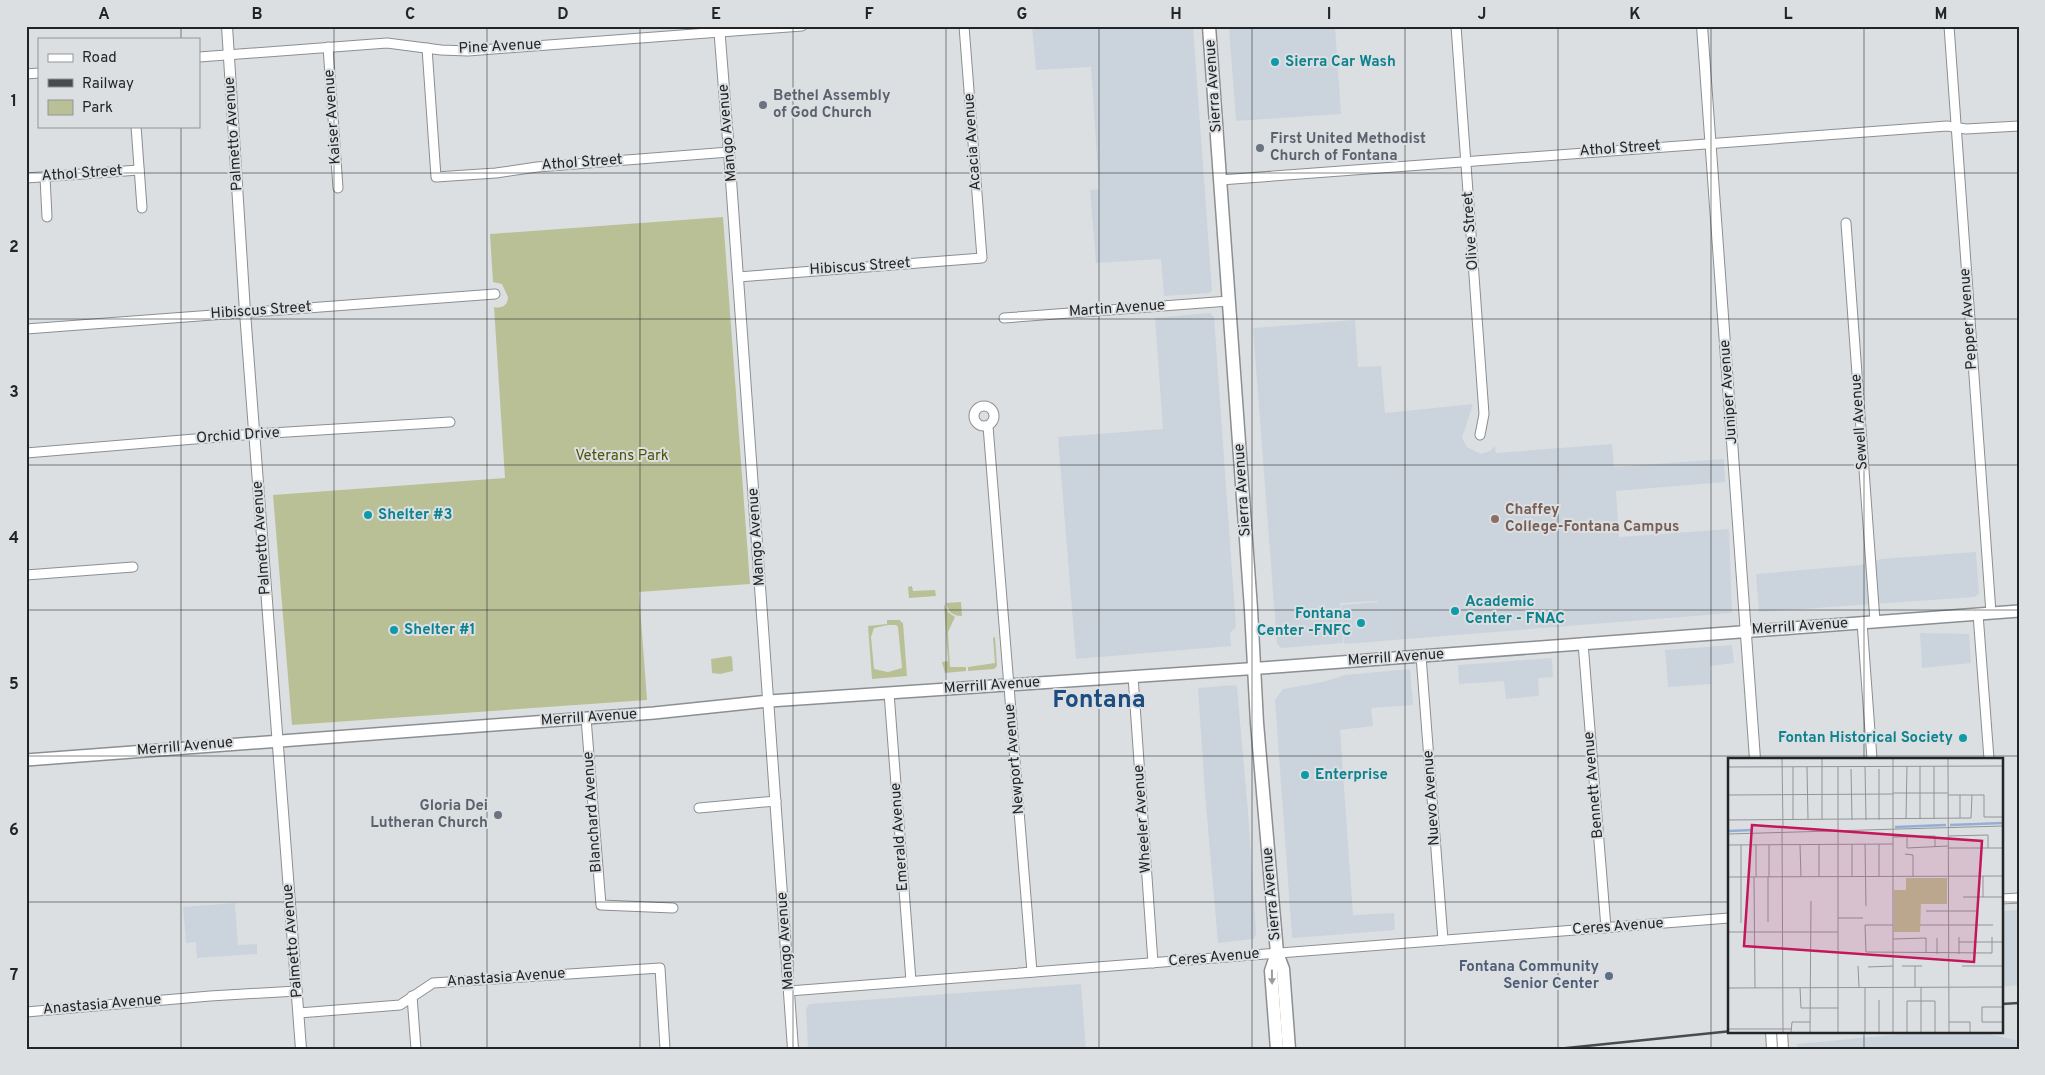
<svg xmlns="http://www.w3.org/2000/svg" width="2045" height="1075" viewBox="0 0 2045 1075" font-family="Overpass,sans-serif">
<rect width="100%" height="100%" fill="#dcdfe2"/>
<!-- built -->
<g fill="#cbd4dc">
<path d="M1032 26H1193L1212 290 1210 293 1164 296 1161 259 1096 263 1090 190 1099 189 1091 67 1036 70Z"/>
<path d="M1335 26 1341 114 1236 121 1229 27Z"/>
<path d="M1210 313 1214 317 1236 627 1230 633 1231 646 1076 659 1058 437 1163 429 1155 318Z"/>
<path d="M1355 320 1358 367 1381 366 1385 413 1473 404 1462 438 1467 447 1481 454 1490 451 1495 446 1496 453 1612 444 1614 467 1724 459 1725 482 1616 491 1619 537 1729 529 1732 613 1344 644 1341 605 1378 602V601L1340 603 1343 643 1281 648 1277 644 1253 328Z"/>
<path d="M1976 552 1979 593 1975 597 1759 612 1756 574 1861 565 1881 559Z"/>
<path d="M1920 633 1969 634 1971 663 1922 668Z"/>
<path d="M1732 645 1734 663 1710 666 1711 684 1668 687 1665 650Z"/>
<path d="M1552 658 1553 677 1538 678 1539 696 1506 699 1504 681 1459 684 1458 665Z"/>
<path d="M1410 669 1413 705 1371 708 1373 726 1340 730 1353 915 1394 913 1395 930 1294 938 1292 937 1275 700 1283 689 1323 682 1345 675Z"/>
<path d="M1235 685 1237 687 1248 812 1256 934 1254 939 1218 943 1205 794 1198 688Z"/>
<path d="M235 903 238 945 257 944V954L197 958 196 942 186 943 183 907Z"/>
<path d="M2019 910V985L2001 987V911Z"/>
<path d="M1081 984 1086 1049H808L806 1009 809 1004Z"/>
<path d="M1935 1031H1976L2019 1041V1049H1793L1797 1048V1044Z"/>
</g>
<!-- green -->
<g fill="#bac096" fill-rule="evenodd">
<path d="M723 217 750 584 639 592 647 700 292 725 273 495 505 478 494 307C502 309 508 305 508 297L502 284 493 282 490 234Z"/>
<path d="M912 586 913 591 935 590 936 596 909 598 908 587Z"/>
<path d="M961 602 962 616C953 616 948 612 946 603Z"/>
<path d="M944 604 948 612 955 617 948 632 950 667H966V671L945 673 942 662 948 661Z"/>
<path d="M887 620H900L901 622 903 623 907 676 872 679 868 626 887 624ZM888 625H896L898 627 902 668 888 672 874 669 871 637 874 628Z"/>
<path d="M995 637 997 666 994 669 968 671V667L995 663 993 638Z"/>
<path d="M730 656 732 657 733 671 720 674 712 673 711 659Z"/>
</g>
<g fill="none" stroke-linecap="round" stroke-linejoin="round">
<!-- minor casing -->
<g stroke="#8c8f91" stroke-width="11">
<g id="minor">
<path d="M1456 26 1484 414 1480 435"/>
<path d="M1949 26 1991 613"/>
<path d="M328 47 338 188"/>
<path d="M427 48 436 177 496 173 537 167 729 152"/>
<path d="M199 57 387 43 441 50 468 51 802 26"/>
<path d="M26 74 39 73"/>
<path d="M136 126 142 208"/>
<path d="M45 177 47 217"/>
<path d="M26 178 139 170"/>
<path d="M1220 180 1947 126 1966 129 2019 126"/>
<path d="M1846 223 1875 621"/>
<path d="M738 277 982 258 964 26"/>
<path d="M1004 318 1229 301"/>
<path d="M26 329 495 294"/>
<circle cx="984" cy="416" r="10"/>
<path d="M988 426 1032 972"/>
<path d="M26 453 255 434 450 422"/>
<path d="M26 575 133 567"/>
<path d="M1978 614 1989 759"/>
<path d="M1862 622 1872 759"/>
<path d="M1583 643 1606 928"/>
<path d="M1421 656 1443 940"/>
<path d="M1133 676 1153 963"/>
<path d="M889 693 911 981"/>
<path d="M586 718 601 905 673 908"/>
<path d="M699 808 776 801"/>
<path d="M2001 899 2019 898"/>
<path d="M789 991 1729 918"/>
<path d="M412 996 416 1049"/>
<path d="M26 1012 210 996 297 991"/>
<path d="M299 1013 400 1005 433 983 660 968 665 1049"/>
</g>
</g>
<!-- tertiary casing -->
<g stroke="#8c8f91" stroke-width="12">
<g id="tertiary">
<path d="M227 26 245 312 301 1049"/>
<path d="M719 26 729 152 793 1049"/>
<path d="M1702 26 1755 759"/>
<path d="M1771 1031 1772 1049"/>
<path d="M1782 1031 1783 1049"/>
</g>
</g>
<!-- secondary casing -->
<g stroke="#8c8f91" stroke-width="14">
<path id="secondary" d="M26 760 654 713 769 701 1275 667 2019 611"/>
</g>
<!-- primary casing -->
<g stroke="#8c8f91" stroke-width="15">
<g id="primary">
<path d="M1209 26 1251 609 1257 723 1277 953 1283 969 1289 1049"/>
<path d="M1277 1049 1271 971 1277 953"/>
</g>
</g>
<!-- minor -->
<use href="#minor" stroke="#fff" stroke-width="9"/>
<!-- tertiary -->
<use href="#tertiary" stroke="#fff" stroke-width="10"/>
<!-- secondary -->
<use href="#secondary" stroke="#fff" stroke-width="11"/>
<!-- primary -->
<use href="#primary" stroke="#fff" stroke-width="12"/>
<!-- rail -->
<g stroke="#494b4d" stroke-width="2.5">
<path d="M2001 1004 2019 1003"/>
<path d="M1557 1049 1732 1031"/>
</g>
</g>
<!-- one-way arrows -->
<defs><path id="oneway-solid" d="M-6-.8H1V-3.2L6.5 0L1 3.2V.8H-6Z" transform="scale(1.25)"/></defs>
<use fill="#9c9c9d" href="#oneway-solid" transform="translate(1272 977) rotate(89)"/>
<!-- grid -->
<path fill="none" stroke="#222425" stroke-width="1" stroke-opacity="0.55" d="M181 26V39M334 26V1049M487 26V1049M640 26V1049M793 26V1049M946 26V1049M1099 26V1049M1252 26V1049M1405 26V1049M1558 26V1049M1711 26V1049M1864 26V759M181 126V1049M26 173H2019M26 319H2019M26 465H2019M26 610H2019M26 756H2019M26 902H1729M2001 902H2019M1864 1031V1049"/>
<!-- markers -->
<g fill="#0f9aa8" stroke="#dcdfe2" stroke-width="2">
<circle cx="1275" cy="62" r="5"/>
<circle cx="368" cy="515" r="5"/>
<circle cx="1455" cy="611" r="5"/>
<circle cx="1361" cy="623" r="5"/>
<circle cx="394" cy="630" r="5"/>
<circle cx="1963" cy="738" r="5"/>
<circle cx="1305" cy="775" r="5"/>
</g>
<g fill="#6b7280" stroke="#dcdfe2" stroke-width="2">
<circle cx="763" cy="105" r="5"/>
<circle cx="1260" cy="148" r="5"/>
<circle cx="498" cy="815" r="5"/>
</g>
<circle fill="#8d6e63" stroke="#dcdfe2" stroke-width="2" cx="1495" cy="519" r="5"/>
<circle fill="#5c6f8a" stroke="#dcdfe2" stroke-width="2" cx="1609" cy="976" r="5"/>
<g text-anchor="middle" dominant-baseline="central" stroke-width="4" stroke-linejoin="round" paint-order="stroke">
<!-- street labels -->
<g font-size="15" fill="#222425" stroke="#dcdfe2">
<text transform="translate(500 47) rotate(-3)">Pine Avenue</text>
<text transform="translate(1214 86) rotate(-94)">Sierra Avenue</text>
<text transform="translate(333 117) rotate(-94)">Kaiser Avenue</text>
<text transform="translate(728 133) rotate(-95)">Mango Avenue</text>
<text transform="translate(234 134) rotate(-94)">Palmetto Avenue</text>
<text transform="translate(973 142) rotate(-94)">Acacia Avenue</text>
<text transform="translate(1620 149) rotate(-4)">Athol Street</text>
<text transform="translate(582 163) rotate(-4)">Athol Street</text>
<text transform="translate(82 174) rotate(-4)">Athol Street</text>
<text transform="translate(1471 231) rotate(-94)">Olive Street</text>
<text transform="translate(860 267) rotate(-4)">Hibiscus Street</text>
<text transform="translate(1117 309) rotate(-4)">Martin Avenue</text>
<text transform="translate(261 311) rotate(-4)">Hibiscus Street</text>
<text transform="translate(1969 319) rotate(-94)">Pepper Avenue</text>
<text transform="translate(1729 392) rotate(-94)">Juniper Avenue</text>
<text transform="translate(1860 422) rotate(-94)">Sewell Avenue</text>
<text transform="translate(238 436) rotate(-4)">Orchid Drive</text>
<text transform="translate(1243 490) rotate(-94)">Sierra Avenue</text>
<text transform="translate(757 537) rotate(-94)">Mango Avenue</text>
<text transform="translate(262 538) rotate(-94)">Palmetto Avenue</text>
<text transform="translate(1800 627) rotate(-4)">Merrill Avenue</text>
<text transform="translate(1396 658) rotate(-4)">Merrill Avenue</text>
<text transform="translate(992 686) rotate(-4)">Merrill Avenue</text>
<text transform="translate(589 718) rotate(-4)">Merrill Avenue</text>
<text transform="translate(185 747) rotate(-5)">Merrill Avenue</text>
<text transform="translate(1015 759) rotate(-95)">Newport Avenue</text>
<text transform="translate(1594 785) rotate(-95)">Bennett Avenue</text>
<text transform="translate(1432 798) rotate(-94)">Nuevo Avenue</text>
<text transform="translate(593 812) rotate(-94)">Blanchard Avenue</text>
<text transform="translate(1143 819) rotate(-94)">Wheeler Avenue</text>
<text transform="translate(900 837) rotate(-94)">Emerald Avenue</text>
<text transform="translate(1272 894) rotate(-95)">Sierra Avenue</text>
<text transform="translate(1618 927) rotate(-4)">Ceres Avenue</text>
<text transform="translate(293 941) rotate(-95)">Palmetto Avenue</text>
<text transform="translate(786 941) rotate(-94)">Mango Avenue</text>
<text transform="translate(1214 958) rotate(-5)">Ceres Avenue</text>
<text transform="translate(506 978) rotate(-4)">Anastasia Avenue</text>
<text transform="translate(102 1005) rotate(-5)">Anastasia Avenue</text>
</g>
<!-- culture labels -->
<g font-size="15" font-weight="bold" fill="#0d838f" stroke="#dcdfe2" text-anchor="start">
<text x="1285" y="62">Sierra Car Wash</text>
<text x="378" y="515">Shelter #3</text>
<text x="1465" y="602">Academic<tspan x="1465" dy="17">Center - FNAC</tspan></text>
<text x="1351" y="614" text-anchor="end">Fontana<tspan x="1351" dy="17">Center -FNFC</tspan></text>
<text x="404" y="630">Shelter #1</text>
<text x="1953" y="738" text-anchor="end">Fontan Historical Society</text>
<text x="1315" y="775">Enterprise</text>
</g>
<!-- worship labels -->
<g font-size="15" font-weight="bold" fill="#5b616d" stroke="#dcdfe2" text-anchor="start">
<text x="773" y="96">Bethel Assembly<tspan x="773" dy="17">of God Church</tspan></text>
<text x="1270" y="139">First United Methodist<tspan x="1270" dy="17">Church of Fontana</tspan></text>
<text x="488" y="806" text-anchor="end">Gloria Dei<tspan x="488" dy="17">Lutheran Church</tspan></text>
</g>
<!-- park labels -->
<g font-size="15" fill="#4e5407" stroke="#dcdfe2">
<text x="622" y="456">Veterans Park</text>
</g>
<!-- education labels -->
<g font-size="15" font-weight="bold" fill="#785e54" stroke="#dcdfe2" text-anchor="start">
<text x="1505" y="510">Chaffey<tspan x="1505" dy="17">College-Fontana Campus</tspan></text>
</g>
<!-- service labels -->
<g font-size="15" font-weight="bold" fill="#4e5e75" stroke="#dcdfe2" text-anchor="end">
<text x="1599" y="967">Fontana Community<tspan x="1599" dy="17">Senior Center</tspan></text>
</g>
<!-- town labels -->
<g font-size="25" font-weight="bold" fill="#1d4d80" stroke="#dcdfe2">
<text x="1099" y="701">Fontana</text>
</g>
</g>
<!-- overview -->
<g transform="translate(1728 758)">
<rect width="275" height="275" fill="#dcdfe2"/>
<path d="M178 120H219V146H193L192 174H166V132H178Z" fill="#bac096"/>
<path fill="none" stroke="#95aed5" stroke-width="2.5" d="M222 67 275 65M167 69 218 67M0 73 25 72"/>
<path fill="none" stroke="#929496" stroke-width="1" d="M54 0 55 70M165 0V275M220 0 221 275M137 8 138 62M206 8V61M0 9 275 8M65 9V62M79 9 80 61M110 9V275M123 11 124 62M151 11V62M165 35H220M0 37 165 36M220 37H256V59H275M232 37V60M94 61V0M178 61 179 8M192 61V8M0 62 243 60 244 37M54 68 55 275M0 76 275 68M179 78V90L220 88M220 78 260 77V90M165 79 207 78V89M124 86V118M137 86 138 148M151 86V118M0 87 165 86M13 87V119M28 87V119M41 87V119M72 87 73 119M91 87V119M220 90H275M177 96 185 97V118M255 118V139M0 119 275 118M13 119V165M26 119 27 230M40 119V164M235 139H275M198 153H248M110 160H135M165 167H137L138 194 264 195V179M192 167H265M0 174H110M231 179V196M209 180V196M165 181 198 180V195M231 184H275M130 208 131 229M174 208H194M234 208H275M140 209 165 208M187 229V208M193 229V275M0 230 275 229M72 230 73 250H110M137 230V275M151 242V275M275 249H254V264H275M221 264H242V275M0 271H63M63 275 64 264H82M82 275 83 143M179 275V243H207V275"/>
<path fill="#c2185b" fill-opacity="0.15" stroke="#c2185b" stroke-width="2.5" d="M24 67 254 83 246 204 16 188Z"/>
<rect width="275" height="275" fill="none" stroke="#222425" stroke-width="2.5"/>
</g>
<!-- border -->
<rect width="2045" height="1075" fill="none" stroke="#dcdfe2" stroke-width="55"/>
<!-- legend -->
<rect x="38" y="38" width="162" height="90" fill="#dcdfe2" stroke="#929496"/>
<rect x="48" y="54" width="25" height="8" fill="#ffffff" stroke="#929496"/>
<text x="82" y="62" font-size="15" fill="#222425">Road</text>
<rect x="48" y="79" width="25" height="8" fill="#494b4d" stroke="#929496"/>
<text x="82" y="88" font-size="15" fill="#222425">Railway</text>
<rect x="48" y="100" width="25" height="15" fill="#bac096" stroke="#929496"/>
<text x="82" y="112" font-size="15" fill="#222425">Park</text>
<rect x="28" y="28" width="1990" height="1020" fill="none" stroke="#222425" stroke-width="2"/>
<g font-size="16" text-anchor="middle" font-weight="bold" fill="#222425">
<text x="104" y="19">A</text>
<text x="257" y="19">B</text>
<text x="410" y="19">C</text>
<text x="563" y="19">D</text>
<text x="716" y="19">E</text>
<text x="869" y="19">F</text>
<text x="1022" y="19">G</text>
<text x="1176" y="19">H</text>
<text x="1329" y="19">I</text>
<text x="1482" y="19">J</text>
<text x="1635" y="19">K</text>
<text x="1788" y="19">L</text>
<text x="1941" y="19">M</text>
<text x="14" y="106">1</text>
<text x="14" y="252">2</text>
<text x="14" y="397">3</text>
<text x="14" y="543">4</text>
<text x="14" y="689">5</text>
<text x="14" y="835">6</text>
<text x="14" y="980">7</text>
</g>
</svg>
